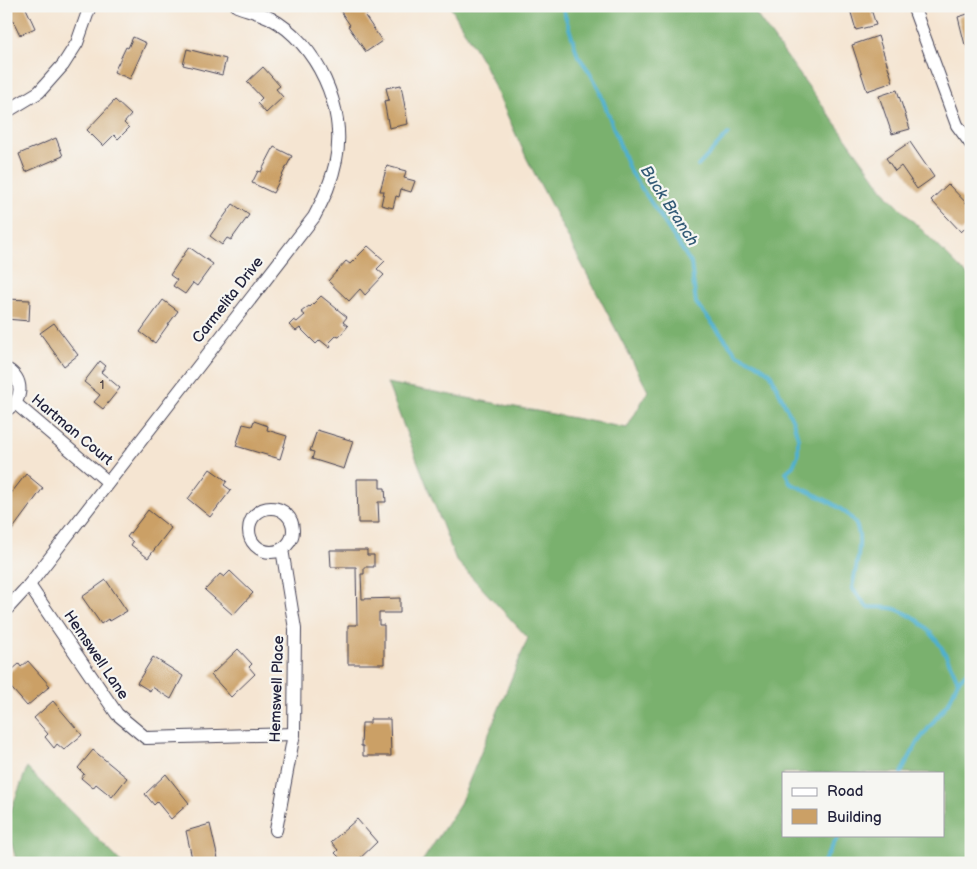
<svg xmlns="http://www.w3.org/2000/svg" width="977" height="869" viewBox="0 0 977 869" font-family="'Balsamiq Sans',sans-serif">
<rect width="100%" height="100%" fill="#f6f6f2"/>
<filter id="ink" filterUnits="userSpaceOnUse"><feTurbulence type="fractalNoise" baseFrequency=".02" numOctaves="2"/><feDisplacementMap in="SourceGraphic" scale="10" xChannelSelector="R" yChannelSelector="G"/><feConvolveMatrix kernelMatrix="1 2 1 2 8 2 1 2 1" color-interpolation-filters="sRGB"/></filter>
<filter id="wash" filterUnits="userSpaceOnUse"><feTurbulence type="fractalNoise" baseFrequency=".0096" numOctaves="4" result="noise"/><feDisplacementMap in="SourceGraphic" scale="20" xChannelSelector="R" yChannelSelector="G"/><feGaussianBlur stdDeviation="1.12" result="paint"/><feColorMatrix in="noise" values="0 0 0 0 0 0 0 0 0 0 0 0 0 0 0 0 0 1.4 0 .05"/><feComposite in="paint" operator="in"/></filter>
<g filter="url(#wash)">
<rect width="100%" height="100%" fill="#f5e5d2"/>
<!-- forest -->
<g fill="#7ab16e" stroke="#4e6a54" fill-rule="evenodd">
<path d="M450 6H750L888 196 971 279V863H421L459 806 528 638 456 560 387 383 627 428 648 391 527 159 485 66ZM783 773H943V835H783Z"/>
<path d="M27 768 122 863H17L6 823Z"/>
</g>
<g fill="none" stroke-linecap="round" stroke-linejoin="round">
<!-- stream -->
<g stroke="#4fb0ce" stroke-width="4">
<path d="M562 6 578 56 589 71 598 87 629 169 691 263 696 303 737 354 756 363 770 373 793 421 798 438V455L793 466 786 472 790 483C808 492 853 508 858 530 862 545 855 573 852 588L867 607C877 608 889 606 898 610 930 621 946 652 958 681"/>
<path d="M698 166 728 134"/>
<path d="M901 773 918 742 950 700 958 681 971 668"/>
<path d="M823 863 839 835"/>
</g>
</g>
<g id="blocks">
<!-- building -->
<g fill="#cba066">
<path d="M6 6H25L35 28 20 35Z"/>
<path d="M350 6H364L369 13 365 16 382 41 366 52 348 26 350 25 341 12Z"/>
<path d="M849 6H870L876 25 856 30Z"/>
<path d="M971 13V44L965 45 958 17Z"/>
<path d="M878 36 893 82 867 91 852 45Z"/>
<path d="M133 37 146 43 130 79 114 72 126 47 128 48Z"/>
<path d="M187 49 226 59 222 75 183 65Z"/>
<path d="M263 67 280 86 276 89 283 97 266 113 257 103 262 98 247 82Z"/>
<path d="M401 85 408 124 389 128 384 101 389 100 386 88Z"/>
<path d="M897 90 910 129 892 134 879 96Z"/>
<path d="M115 100 131 115 124 123 129 128 118 139 114 135 103 146 87 130Z"/>
<path d="M56 138 63 156 26 172 19 154Z"/>
<path d="M910 142 934 177 917 189 901 166 895 171 886 158Z"/>
<path d="M274 147 292 156 273 193 252 183 258 171 261 172Z"/>
<path d="M387 166 406 171 404 178 415 181 411 192 401 189 399 197 396 196 393 208 381 205 384 191H380Z"/>
<path d="M948 184 971 208V223L961 232 931 200Z"/>
<path d="M233 204 249 215 231 240 227 238 222 245 210 236Z"/>
<path d="M368 246 385 261 377 269 384 275 365 295 360 289 349 301 328 281 346 261 350 264Z"/>
<path d="M189 247 213 264 197 286 193 283 185 294 173 286 177 280 170 275Z"/>
<path d="M321 296 347 317 343 322 348 326 339 337 336 336 329 343 331 346 330 348 320 340 316 344 300 328 296 331 289 325 294 320 297 322 305 315 301 312 309 306 310 307Z"/>
<path d="M6 299 30 300 29 321 6 319Z"/>
<path d="M163 300 178 311 155 343 140 332Z"/>
<path d="M54 323 78 355 64 366 40 333Z"/>
<path d="M100 361 106 366 101 372 120 388 103 409 94 402 100 395 84 382Z"/>
<path d="M254 421 268 426 267 430 287 436 280 459 236 446 243 424 252 426Z"/>
<path d="M317 430 353 441 344 469 312 459 314 452 310 451Z"/>
<path d="M210 469 227 481 224 485 231 490 210 517 188 499Z"/>
<path d="M26 474 43 488 12 530 6 526V500Z"/>
<path d="M357 479H380V488H385L386 502H378L379 523H358Z"/>
<path d="M148 510 171 528 148 558 131 545 133 542 127 537Z"/>
<path d="M330 550H367V555H374V567H364V574H361L362 599 400 598V613H379V625H384V664H348V625H357L356 567H331Z"/>
<path d="M230 571 253 593 233 615 205 590 220 574 224 577Z"/>
<path d="M106 580 127 611 110 621 108 619 101 624 82 597Z"/>
<path d="M238 649 252 664 249 667 255 674 231 697 211 675Z"/>
<path d="M153 657 183 676 171 699 152 687 150 691 137 683Z"/>
<path d="M28 661 50 686 27 706 6 682V675L19 664 21 667Z"/>
<path d="M53 701 82 735 64 750 57 744 54 748 45 737 48 734 34 718Z"/>
<path d="M370 719H390L391 756H363V746H361L362 723H370Z"/>
<path d="M93 750 127 778 112 797 96 784 93 788 81 778 84 774 78 768Z"/>
<path d="M166 774 189 803 171 819 157 802 154 805 145 794Z"/>
<path d="M357 819 377 842 355 863H345L335 853 338 850 331 842Z"/>
<path d="M210 824 218 859 204 863H193L186 831Z"/>
</g>
</g>
</g>
<g filter="url(#ink)">
<use href="#blocks" fill-opacity="0" stroke="#423f52" stroke-width="1"/>
<g fill="none" stroke-linecap="round" stroke-linejoin="round">
<!-- street casing -->
<g stroke="#423f52" stroke-width="14">
<g id="street">
<path d="M913 6 957 125 971 144"/>
<path d="M6 112 39 92 63 65 77 43 90 6"/>
<path d="M6 369C24 377 24 401 6 410"/>
<path d="M15 403 108 482"/>
<circle cx="271" cy="530" r="22"/>
<path d="M29 585 117 714 146 738 294 734"/>
<path d="M6 610 29 585 314 217C324 198 332 181 336 160 347 109 317 43 270 18 260 13 248 10 237 6"/>
<path d="M276 830 294 734 295 629 282 549"/>
</g>
</g>
<!-- street -->
<use href="#street" stroke="#fff" stroke-width="12"/>
</g>
</g>
<g text-anchor="middle" dominant-baseline="central" stroke-width="4.5" stroke-linejoin="round" paint-order="stroke">
<!-- number labels -->
<g font-size="12" fill="#4c4246">
<text x="102" y="385">1</text>
</g>
<!-- street labels -->
<g font-size="15" fill="#22223b" stroke="#f6f6f2">
<text transform="translate(228 300) rotate(-52)">Carmelita Drive</text>
<text transform="translate(72 430) rotate(40)">Hartman Court</text>
<text transform="translate(96 655) rotate(56)">Hemswell Lane</text>
<text transform="translate(277 689) rotate(-88)">Hemswell Place</text>
</g>
<!-- water labels -->
<g font-size="16" font-style="italic" fill="#345b76" stroke="#f6f6f2">
<text transform="translate(669 206) rotate(57)">Buck Branch</text>
</g>
</g>
<!-- margin -->
<rect width="977" height="869" fill="none" stroke="#f6f6f2" stroke-width="25"/>
<!-- legend -->
<rect x="782" y="772" width="162" height="65" fill="#f6f6f2" stroke="#a1a1a9"/>
<rect x="792" y="788" width="25" height="8" fill="#ffffff" stroke="#a1a1a9"/>
<text x="827" y="796" font-size="15" fill="#22223b">Road</text>
<rect x="792" y="809" width="25" height="15" fill="#cba066" stroke="#a1a1a9"/>
<text x="827" y="822" font-size="15" fill="#22223b">Building</text>
</svg>
